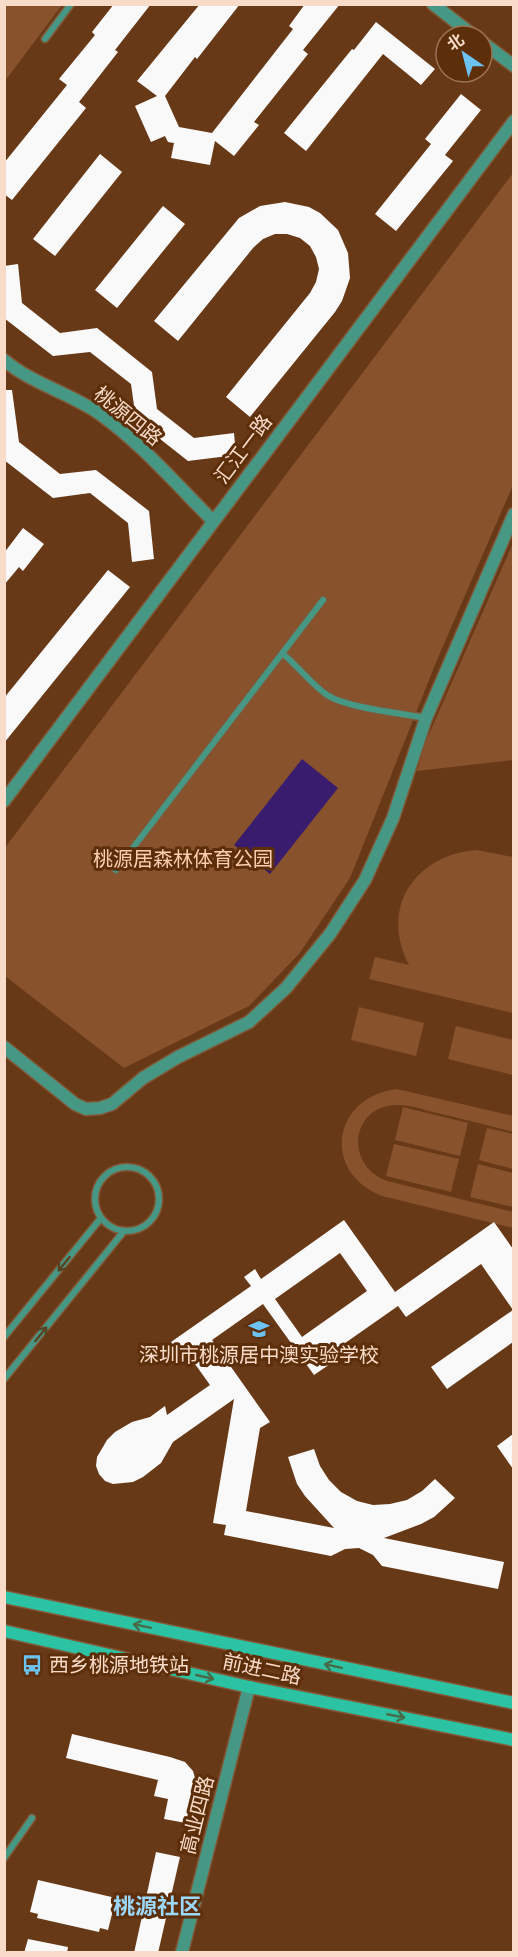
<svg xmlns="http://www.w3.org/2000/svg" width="518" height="1957" viewBox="0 0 518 1957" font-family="'Space Grotesk','Noto Sans SC',sans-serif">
<rect width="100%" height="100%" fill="#683916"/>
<!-- green -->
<g fill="#88522d">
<path d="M5 4 62 5 5 81 4 5Z"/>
<path d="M513 173V485L437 660 350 878 299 954 249 1006 124 1068 5 976 4 849Z"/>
<path d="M513 543V760L417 771 426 741Z"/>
<path d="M476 850 513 857V1013L369 979 375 957 409 965C379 908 415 855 476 850Z"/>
<path d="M359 1007 424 1023 416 1056 351 1040Z"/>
<path d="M456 1026 513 1040V1075L448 1059Z"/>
<path d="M397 1089 513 1116V1132C488 1125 462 1119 437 1113 424 1110 409 1104 396 1105 351 1106 344 1165 387 1181L513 1212V1228L382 1196C321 1172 332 1097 397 1089Z"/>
<path d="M403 1107 468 1123 460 1156 395 1140Z"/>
<path d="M487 1128 513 1134V1169L479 1160Z"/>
<path d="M394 1144 459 1159 451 1192 386 1176Z"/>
<path d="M478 1164 513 1173V1207L470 1197Z"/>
</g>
<!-- water -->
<path fill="#3a1c6e" d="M302 759 338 788 270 874 234 845Z"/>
<!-- building -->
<g fill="#f9f9f9" fill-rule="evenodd">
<path d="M114 4H151L115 50 118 52 79 102 86 108 12 200 4 194V163L67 85 59 79 95 35 92 32Z"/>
<path d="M200 4H240L197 59 195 57 165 96 179 127 212 133 293 29 289 26 305 4H340L303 50 308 54 254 122 259 125 234 156 215 141 210 165 171 158 174 143 168 142 165 136 151 142 135 106 157 96 137 81Z"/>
<path d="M376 22 435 69 421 85 383 54 306 151 284 133 352 49 354 50Z"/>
<path d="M461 94 481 110 445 155 453 161 396 231 375 214 431 144 425 139Z"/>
<path d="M100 154 122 172 55 256 33 239Z"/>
<path d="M285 202 309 207 320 213 338 230 348 253 350 278 342 301 335 312 250 417 226 397 310 293 316 282 319 269 316 257 310 246 300 238 287 234H275L263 239 253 248 178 341 154 321 239 218 260 206Z"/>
<path d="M163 206 185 224 117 308 95 290Z"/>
<path d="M18 264 22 303 60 333 97 328 152 372 157 409 194 438 234 433 236 455 188 461 136 420 131 384 90 352 53 356 4 318V266Z"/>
<path d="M4 390H12L19 442 60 474 96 470 149 511 154 559 132 562 128 523 90 493 53 498 4 460Z"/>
<path d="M23 528 44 544 23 571 19 567 4 585V553Z"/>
<path d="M108 570 130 587 4 743V698Z"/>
<path d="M344 1220 395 1292 494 1222 513 1249V1342L447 1389 431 1367 513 1310 481 1264 406 1317 398 1306 328 1355 333 1362 314 1375 263 1304 212 1340 270 1422 260 1428 246 1511 334 1528 305 1496 297 1484 288 1457 314 1449 320 1466 329 1480 341 1492 357 1501 373 1505 390 1504 407 1500 422 1491 435 1479 455 1498 434 1517 421 1524 384 1538 504 1562 498 1589 382 1566 373 1555 359 1548 345 1549 331 1556 224 1535 226 1525 213 1523 234 1399 173 1442 161 1463 143 1477 133 1482 113 1484 105 1481 99 1474 96 1466 97 1457 107 1440 115 1432 132 1422 150 1417 165 1406 167 1415 210 1385 190 1357 185 1361 171 1342 251 1286 244 1277 255 1269 261 1279ZM340 1253 367 1291 302 1337 275 1299Z"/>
<path d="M513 1434V1469L497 1446Z"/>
<path d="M72 1734 170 1757 185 1762 193 1771 195 1778 186 1823 164 1819 168 1799 154 1796 158 1780 66 1758Z"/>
<path d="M156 1852 180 1857 158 1953H134Z"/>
<path d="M38 1880 116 1898 108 1930 100 1928 99 1932 37 1918 38 1914 30 1912Z"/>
<path d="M28 1939 68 1947 67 1953H24Z"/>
</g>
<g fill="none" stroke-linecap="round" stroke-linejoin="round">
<!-- service casing -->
<g stroke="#825636" stroke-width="9">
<g id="service">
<path d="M45 39 71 4"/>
<path d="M283 654C298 666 310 683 327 695 347 708 400 713 426 718"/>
<path d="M116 870 323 600"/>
<circle cx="127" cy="1199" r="32"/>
<path d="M4 1337 101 1218"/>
<path d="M4 1379 124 1231"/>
<path d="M4 1858 32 1818"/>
</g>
</g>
<!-- minor casing -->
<g stroke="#825636" stroke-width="15">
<g id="minor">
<path d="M433 4 474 36"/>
<path d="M482 42 514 66"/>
<path d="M4 360C32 384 70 393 100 414 142 444 177 485 213 521"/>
<path d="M4 801 514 121"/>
<path d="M4 1047 75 1104 86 1109 100 1108 112 1104 143 1078 178 1057 249 1022 286 988 330 934 365 880 393 818 426 718 514 514"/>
<path d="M182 1952 249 1687"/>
</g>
</g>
<!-- secondary casing -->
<g stroke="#825636" stroke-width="15">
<g id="secondary">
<path d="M4 1597 514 1703"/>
<path d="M4 1631 249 1687 514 1740"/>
</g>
</g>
<!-- service -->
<use href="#service" stroke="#469783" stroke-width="6"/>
<!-- minor -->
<use href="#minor" stroke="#469783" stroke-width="12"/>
<!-- secondary -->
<use href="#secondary" stroke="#2bc3a3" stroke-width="12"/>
</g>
<!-- one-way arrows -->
<defs><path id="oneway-shaft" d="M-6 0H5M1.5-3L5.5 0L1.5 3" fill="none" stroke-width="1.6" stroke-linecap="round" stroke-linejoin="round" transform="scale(1.5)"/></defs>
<g stroke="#584321">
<use href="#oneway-shaft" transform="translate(64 1264) rotate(129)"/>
<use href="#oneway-shaft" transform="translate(41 1334) rotate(-51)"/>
</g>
<g stroke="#486a47">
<use href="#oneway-shaft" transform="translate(142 1626) rotate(-168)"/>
<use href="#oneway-shaft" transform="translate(333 1666) rotate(-168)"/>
<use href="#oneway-shaft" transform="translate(205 1677) rotate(13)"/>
<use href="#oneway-shaft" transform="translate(396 1716) rotate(11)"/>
</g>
<!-- icons -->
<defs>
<g id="school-bare" transform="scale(1.62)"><path d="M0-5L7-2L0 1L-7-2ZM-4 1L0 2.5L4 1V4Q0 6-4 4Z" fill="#6cc3f2" stroke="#5c2e09" stroke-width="2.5" paint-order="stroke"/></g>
<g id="bus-bare" transform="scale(1.62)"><path d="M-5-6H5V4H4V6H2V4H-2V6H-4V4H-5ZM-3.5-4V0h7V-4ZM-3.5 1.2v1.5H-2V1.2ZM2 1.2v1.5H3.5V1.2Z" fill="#6cc3f2" stroke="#5c2e09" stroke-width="2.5" paint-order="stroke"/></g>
</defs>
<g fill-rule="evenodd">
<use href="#school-bare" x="259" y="1329"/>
<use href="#bus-bare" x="32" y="1665"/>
</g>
<g text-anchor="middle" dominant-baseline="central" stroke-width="6" stroke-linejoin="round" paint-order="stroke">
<!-- street labels -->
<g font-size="20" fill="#f8dbc9" stroke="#5c2e09">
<text transform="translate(128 416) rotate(39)">桃源四路</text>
<text transform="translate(243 449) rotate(-53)">汇江一路</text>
<text transform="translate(262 1669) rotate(12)">前进二路</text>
<text transform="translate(197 1815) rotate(-76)">高业四路</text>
</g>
<!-- park labels -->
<g font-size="20" fill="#fbceb1" stroke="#5c2e09">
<text x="183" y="859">桃源居森林体育公园</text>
</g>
<!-- poi labels -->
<g font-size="20" fill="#f8dbc9" stroke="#5c2e09">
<text x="259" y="1355">深圳市桃源居中澳实验学校</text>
<text x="49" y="1665" text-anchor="start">西乡桃源地铁站</text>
</g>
<!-- quarter labels -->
<g font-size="22" font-weight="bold" fill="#9bd8fc" stroke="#5c2e09">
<text x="157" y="1906">桃源社区</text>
</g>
</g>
<!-- border -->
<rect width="518" height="1957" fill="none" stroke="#f8dbc9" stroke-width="12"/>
<!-- north arrow -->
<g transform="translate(464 54) rotate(325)"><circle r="28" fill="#5c2e09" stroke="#9a7356" stroke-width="1.5"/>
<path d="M0-4.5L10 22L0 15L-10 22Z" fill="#6cc3f2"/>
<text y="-9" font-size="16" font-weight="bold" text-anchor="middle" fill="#f8dbc9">北</text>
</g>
</svg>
